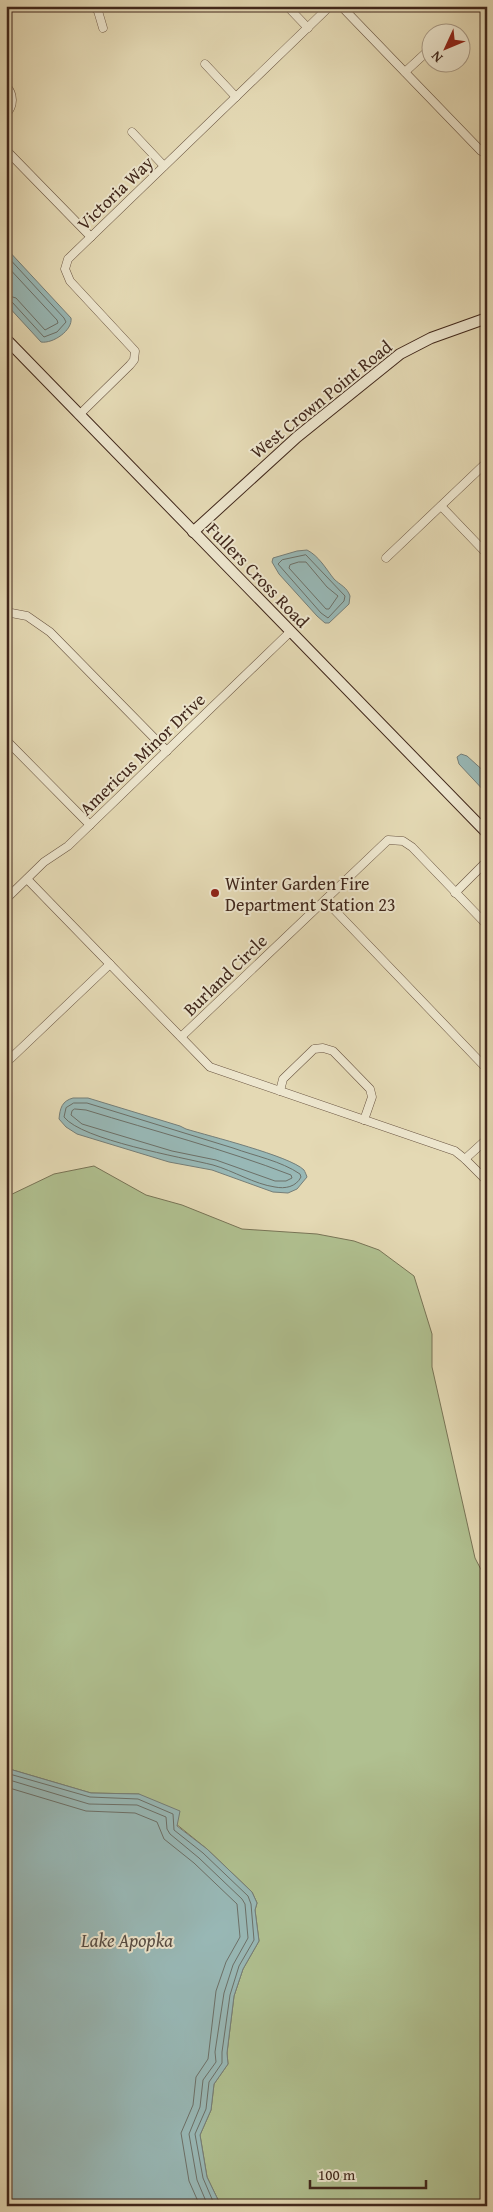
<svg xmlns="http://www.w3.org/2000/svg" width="493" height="2212" viewBox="0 0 493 2212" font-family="'Gentium Book Plus',serif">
<rect width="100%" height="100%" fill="#e4d9b4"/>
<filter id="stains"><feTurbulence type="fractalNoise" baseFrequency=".004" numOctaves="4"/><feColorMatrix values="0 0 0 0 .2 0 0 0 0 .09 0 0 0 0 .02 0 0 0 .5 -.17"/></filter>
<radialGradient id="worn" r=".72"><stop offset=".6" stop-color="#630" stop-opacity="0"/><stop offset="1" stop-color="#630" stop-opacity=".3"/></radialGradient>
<!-- green -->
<path fill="#b0c090" stroke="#787456" d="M94 1166 146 1195 182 1205 242 1229 317 1234 354 1241 379 1250 414 1276 432 1334V1367L475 1558 487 1581V2206H221L207 2177 200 2135 211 2110 214 2084 228 2064 227 2053 234 1996 243 1969 259 1941 255 1910 257 1903 252 1892 207 1849 139 1794 91 1793 6 1768V1197L54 1174Z"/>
<!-- water -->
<g fill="#98b8b6" stroke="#757e78">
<path d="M6 248 71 318C73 330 53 344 41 342L6 304Z"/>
<path d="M307 550C319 556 326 569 334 579 340 585 347 587 350 596L349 604 329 623H325L317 616 279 574 272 562 273 558 297 551Z"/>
<path d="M461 754 467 756 487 774V794L459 764 457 757Z"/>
<path d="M73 1098H88L180 1126 186 1129C209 1136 290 1156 304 1170 305 1172 306 1174 307 1177L297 1189 288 1193 273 1192 212 1170 169 1162 77 1134 66 1127 59 1119C60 1108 62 1101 73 1098Z"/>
<path d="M6 1768 91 1793 139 1794 180 1811 177 1826 207 1849 252 1892 257 1903 255 1910 259 1941 243 1969 234 1996 227 2053 228 2064 214 2084 211 2110 200 2135 207 2177 221 2206H6Z"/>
</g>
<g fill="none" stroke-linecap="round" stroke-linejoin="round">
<!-- shore -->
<g stroke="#6c7068" stroke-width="1">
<path d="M6 255 64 318 66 322 57 332 44 337 12 302 6 301"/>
<path d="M6 265 57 320 58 323 45 330 16 298 6 295"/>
<path d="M306 555 345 596 344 601 328 618 321 613 278 564 282 560Z"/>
<path d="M299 562H306L327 587 338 596 329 609H326L289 568 290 565Z"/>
<path d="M74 1103H87C136 1118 184 1133 233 1148 255 1156 281 1161 300 1174L301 1177C296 1187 285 1189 275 1187 254 1184 234 1171 213 1165 181 1157 82 1140 64 1117L66 1108Z"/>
<path d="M75 1109 86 1110C154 1131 224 1149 291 1175L292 1178 286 1181H275L216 1160 172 1151 82 1124 71 1115 72 1111Z"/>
<path d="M6 1773 90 1797 138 1799 173 1814 174 1830 203 1853 248 1896 251 1904 254 1940 239 1966 230 1995 222 2052V2063L209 2082 206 2109 195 2134 203 2178 215 2206"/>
<path d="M6 1779 89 1804 137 1805 166 1817 167 1829 170 1834 199 1858 242 1899 245 1904 248 1938 233 1965 224 1993 215 2052 216 2062 203 2080 200 2107 189 2134 197 2180 208 2206"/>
<path d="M6 1787 86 1811 135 1813 157 1822 164 1839 194 1863 237 1904 240 1937 226 1962 216 1991 208 2059 196 2077 193 2105 181 2133 189 2181 200 2206"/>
</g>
<!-- street casing -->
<g stroke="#695441" stroke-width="9">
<g id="street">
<path d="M93 6 98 11 103 28"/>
<path d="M287 6 308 28"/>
<path d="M341 6 481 151 487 154"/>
<path d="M205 64 236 97"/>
<path d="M405 72 430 49"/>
<path d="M6 86C14 94 14 106 6 114"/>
<path d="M132 132 164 166"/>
<path d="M6 150 91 237"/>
<path d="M79 415 130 365 134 360 135 351 70 281 65 269 68 259 330 6"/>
<path d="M441 506 487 554"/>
<path d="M386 558 487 462"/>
<path d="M6 612 27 616 50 632 167 751"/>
<path d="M6 740 90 825"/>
<path d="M27 879 210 1067 455 1151 465 1159 487 1181"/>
<path d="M455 893 487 861"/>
<path d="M6 899 44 862 68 846 290 632"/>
<path d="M325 900 487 1069"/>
<path d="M181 1037 388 840 403 841 412 847 487 925"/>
<path d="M6 1061 9 1060 110 964"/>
<path d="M280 1091 283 1079 314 1049 323 1048 333 1051 370 1089 372 1097 364 1120"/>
<path d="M465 1159 487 1139"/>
</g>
</g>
<!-- secondary casing -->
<g stroke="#40271b" stroke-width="12">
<g id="secondary">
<path d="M6 339 487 833"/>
<path d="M193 532 297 437 400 354 431 338 487 318"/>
</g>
</g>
<!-- street -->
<use href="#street" stroke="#ede6ce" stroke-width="8"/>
<!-- secondary -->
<use href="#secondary" stroke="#ede6ce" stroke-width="10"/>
</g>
<!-- markers -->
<circle fill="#8f2418" stroke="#ede6ce" stroke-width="2" cx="215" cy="893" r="5"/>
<g text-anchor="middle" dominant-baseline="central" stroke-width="4" stroke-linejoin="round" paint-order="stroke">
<!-- street labels -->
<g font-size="18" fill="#40271b" stroke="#ede6ce">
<text transform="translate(115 193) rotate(-44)">Victoria Way</text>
<text transform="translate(321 399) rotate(-39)">West Crown Point Road</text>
<text transform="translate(258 575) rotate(46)">Fullers Cross Road</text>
<text transform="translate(142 754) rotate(-44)">Americus Minor Drive</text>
<text transform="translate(225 975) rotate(-44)">Burland Circle</text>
</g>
<!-- poi labels -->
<g font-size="18" fill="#40271b" stroke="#ede6ce" text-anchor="start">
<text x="225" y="883">Winter Garden Fire<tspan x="225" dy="21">Department Station 23</tspan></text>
</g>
<!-- water labels -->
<g font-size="19" font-style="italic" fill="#564b42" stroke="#ede6ce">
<text x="127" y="1940">Lake Apopka</text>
</g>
</g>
<!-- margin -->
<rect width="493" height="2212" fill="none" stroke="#e4d9b4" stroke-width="25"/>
<rect x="8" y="8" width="478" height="2197" fill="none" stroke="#40271b" stroke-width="2.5"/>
<rect x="12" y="12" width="468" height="2187" fill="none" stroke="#40271b"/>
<!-- north arrow -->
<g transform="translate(446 48) rotate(226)"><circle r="24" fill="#ede6ce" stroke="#a89a86"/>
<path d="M0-4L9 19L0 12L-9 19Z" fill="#8f2418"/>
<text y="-8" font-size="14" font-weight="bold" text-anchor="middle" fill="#40271b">N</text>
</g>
<!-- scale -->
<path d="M310 2180v8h116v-8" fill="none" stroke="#40271b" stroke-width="2.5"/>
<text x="318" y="2180" font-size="15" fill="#40271b" stroke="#ede6ce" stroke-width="4" paint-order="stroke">100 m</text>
<rect width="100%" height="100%" filter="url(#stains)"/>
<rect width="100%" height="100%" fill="url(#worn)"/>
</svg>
